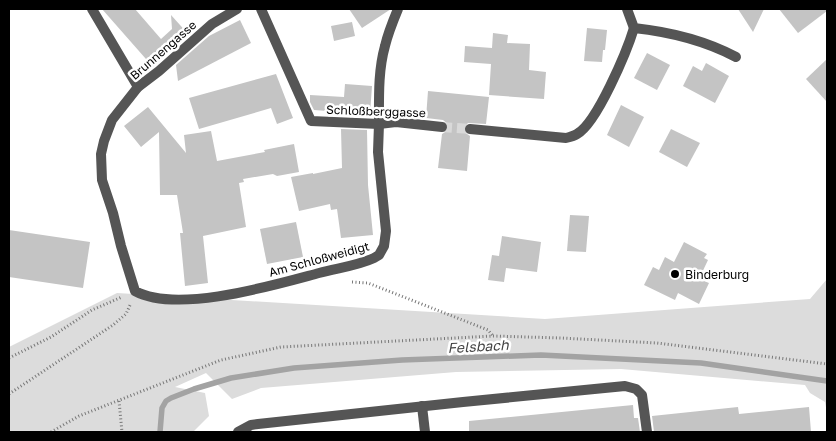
<svg xmlns="http://www.w3.org/2000/svg" width="836" height="441" viewBox="0 0 836 441" font-family="'Golos Text',sans-serif">
<rect width="100%" height="100%" fill="#fff"/>
<!-- green -->
<path fill="#dcdcdc" d="M827 279V413L825 402 810 393 805 385 621 369 456 372 261 388 232 399 206 373 175 387 205 393 209 416 193 432H9V347L117 293 545 319 810 299Z"/>
<g fill="none" stroke-linecap="round" stroke-linejoin="round">
<!-- stream -->
<path stroke="#a3a3a3" stroke-width="5.5" d="M160 432 162 408 166 401 171 398 194 389 231 378 294 368 402 360 541 355 701 363 827 381"/>
</g>
<!-- building -->
<g fill="#c4c4c4">
<path d="M102 9H135L161 39 172 29 171 15 189 35 153 67Z"/>
<path d="M349 9H391L362 28Z"/>
<path d="M738 9H764L753 32Z"/>
<path d="M779 9H827V11L798 33Z"/>
<path d="M240 20 251 43 178 81 176 65 209 36Z"/>
<path d="M352 22 355 36 334 41 331 26Z"/>
<path d="M587 28 607 30 605 50H603L602 62 584 61Z"/>
<path d="M493 33 508 35 507 43 530 44 529 70 546 72 544 99 489 95 491 64 464 62 465 46 492 48Z"/>
<path d="M647 53 670 65 657 90 634 78Z"/>
<path d="M827 59V102L806 79Z"/>
<path d="M706 63 729 76 715 103 683 86 693 66 702 71Z"/>
<path d="M276 74 293 118 277 124 271 108 199 129 189 98Z"/>
<path d="M345 84 372 86 370 114H367V117L341 115V112L314 110 310 102V95L344 97Z"/>
<path d="M428 91 489 97 486 124 468 123 463 128 464 132 470 136 467 171 438 168 442 134 447 131 449 127 448 124 443 120 426 118Z"/>
<path d="M621 105 644 117 629 147 607 135Z"/>
<path d="M148 107 186 153 184 135 211 131 217 161 265 152 264 150 294 144 299 172 277 176 273 174 243 179 244 182 239 183 246 227 203 236 208 283 185 286 180 233H183L177 195H160L159 132 141 147 124 126Z"/>
<path d="M341 129 367 130 368 185 373 235 341 238 337 209 331 210 330 204 299 211 291 177 313 173V174L342 168Z"/>
<path d="M671 129 700 143 687 167 659 152Z"/>
<path d="M570 215 589 216 586 252 567 251Z"/>
<path d="M296 222 303 257 267 264 260 229Z"/>
<path d="M9 230 90 242 83 288 9 277Z"/>
<path d="M502 236 541 242 537 272 506 268 504 282 488 280 492 255 499 256Z"/>
<path d="M684 242 707 254 704 258 708 260 699 279 709 283 699 304 678 293 675 300 644 285 653 267 659 270 665 257 674 262Z"/>
<path d="M633 405 634 418H638L640 432H469V421Z"/>
<path d="M738 407 739 414 809 407 811 432H654L652 416Z"/>
</g>
<g fill="none" stroke-linecap="round" stroke-linejoin="round">
<!-- street-tunnel -->
<path stroke="#d9d9d9" stroke-width="10" stroke-dasharray="10 5" stroke-linecap="butt" d="M442 127 470 129"/>
<!-- path -->
<g stroke="#777" stroke-width="3" stroke-dasharray="1 2.5" stroke-linecap="butt">
<path d="M352 282 368 283 488 330 493 336"/>
<path d="M9 358 51 337 92 310 122 297"/>
<path d="M9 394 113 325 126 314 131 303"/>
<path d="M119 401 122 432"/>
<path d="M51 432 79 416 221 360 281 347 493 336 561 338 657 343 827 364"/>
</g>
<!-- lane -->
<g stroke="#555" stroke-width="10">
<path d="M379 124C379 97 378 71 385 46 388 33 393 21 398 9"/>
<path d="M422 406 425 432"/>
<path d="M238 432 251 425 258 424 463 402 625 386 636 389 642 395 647 432"/>
</g>
<!-- street -->
<g stroke="#555" stroke-width="10">
<path d="M92 9 138 87"/>
<path d="M237 9 212 24 159 71 138 87 112 120 104 141 101 154 102 180 113 213 121 246 135 291C177 314 274 285 319 273 337 268 357 266 374 258L379 255 384 246 386 231 378 152 379 124"/>
<path d="M261 9 311 121 379 124 396 122 442 127"/>
<path d="M627 9 634 28C671 32 704 40 736 57"/>
<path d="M470 129 566 138C570 137 574 136 577 134 597 123 627 51 634 28"/>
</g>
</g>
<!-- markers -->
<circle fill="#000" stroke="#fff" stroke-width="2" cx="675" cy="274" r="5"/>
<g text-anchor="middle" dominant-baseline="central" stroke-width="5" stroke-linejoin="round" paint-order="stroke">
<!-- street labels -->
<g font-size="12" fill="#000" stroke="#fff">
<text transform="translate(163 50) rotate(-41)">Brunnengasse</text>
<text transform="translate(376 111) rotate(2)">Schloßberggasse</text>
<text transform="translate(319 259) rotate(-15)">Am Schloßweidigt</text>
</g>
<!-- poi labels -->
<g font-size="12" fill="#000" stroke="#fff" text-anchor="start">
<text x="685" y="274">Binderburg</text>
</g>
<!-- water labels -->
<g font-size="14" font-style="italic" fill="#444" stroke="#fff">
<text transform="translate(478 346) rotate(-3)">Felsbach</text>
</g>
</g>
<!-- border -->
<rect width="836" height="441" fill="none" stroke="#000000" stroke-width="20"/>
</svg>
